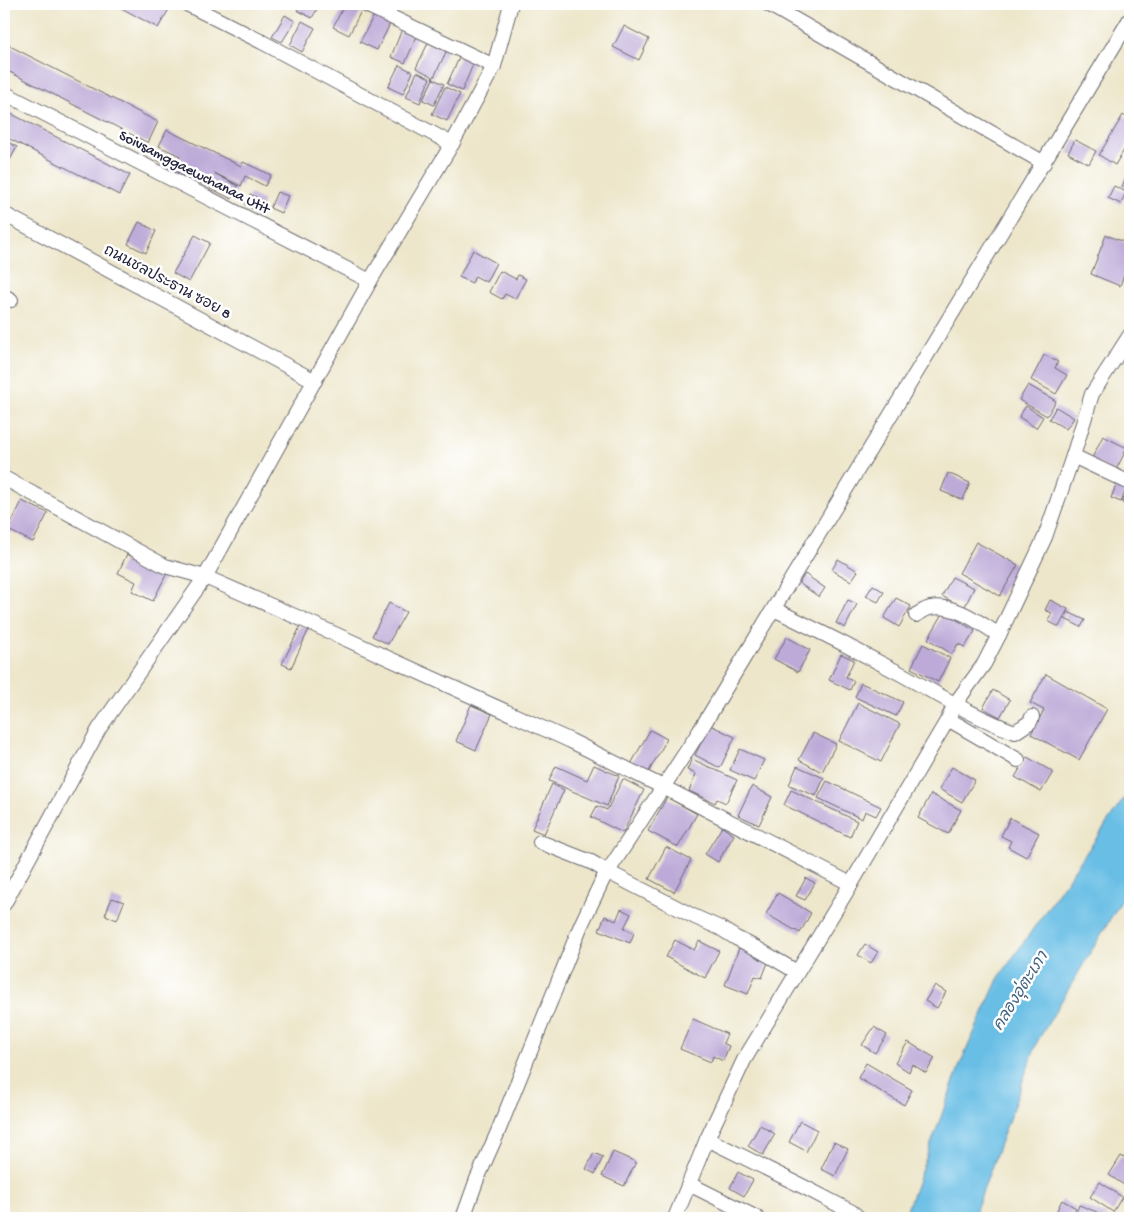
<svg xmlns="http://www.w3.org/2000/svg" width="1134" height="1222" viewBox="0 0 1134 1222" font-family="'Gochi Hand','Playpen Sans Thai',sans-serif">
<rect width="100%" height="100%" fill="#fff"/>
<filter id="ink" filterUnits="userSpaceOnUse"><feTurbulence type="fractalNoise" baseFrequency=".02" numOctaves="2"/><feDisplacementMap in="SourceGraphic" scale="10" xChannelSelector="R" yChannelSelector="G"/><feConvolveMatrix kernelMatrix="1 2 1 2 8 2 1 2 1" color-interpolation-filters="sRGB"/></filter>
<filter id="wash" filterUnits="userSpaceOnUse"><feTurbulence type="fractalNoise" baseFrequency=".0096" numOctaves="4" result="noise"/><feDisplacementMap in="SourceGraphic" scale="20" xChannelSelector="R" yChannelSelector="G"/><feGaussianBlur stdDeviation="1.12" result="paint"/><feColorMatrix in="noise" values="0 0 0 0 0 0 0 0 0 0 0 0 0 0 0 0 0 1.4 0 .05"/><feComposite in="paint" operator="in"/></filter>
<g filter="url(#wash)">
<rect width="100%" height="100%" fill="#ede6ca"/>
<!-- water -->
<path fill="#68bee5" stroke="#457090" d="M1130 790V886L1037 1042 973 1218H904L961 1062 998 979Z"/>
<g id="blocks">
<!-- building -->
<g fill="#bdaad8">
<path d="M114 4H172L158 28Z"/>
<path d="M300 4H320L312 18 297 10Z"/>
<path d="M345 4H353L362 9 349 35 333 27Z"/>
<path d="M375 13 391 22 377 50 360 42Z"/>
<path d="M285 15 295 21 282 42 272 37Z"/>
<path d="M302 21 315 28 302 52 290 45Z"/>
<path d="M624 26 649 39 639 60 613 47Z"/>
<path d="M402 29 417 36 405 63 391 57Z"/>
<path d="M430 39 448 48 433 79 432 76 416 68Z"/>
<path d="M4 43 158 122 148 143 4 69Z"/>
<path d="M460 56 474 62 462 91 447 84Z"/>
<path d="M399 65 413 72 403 94 388 87Z"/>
<path d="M417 72 430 78 420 103 406 97Z"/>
<path d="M433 79 444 84 434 105 423 100Z"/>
<path d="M445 87 460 94 447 121 432 114Z"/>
<path d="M4 110 130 175 119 195 4 136Z"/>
<path d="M1123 115 1130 120V140L1115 165 1099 155Z"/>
<path d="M167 130 241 166 243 162 271 175 265 186 245 176 241 186 214 173 238 186 232 199 173 170 180 156 159 146Z"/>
<path d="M4 140 17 147 4 171Z"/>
<path d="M1075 140 1096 151 1089 164 1068 153Z"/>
<path d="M160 151 174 158 169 167 155 159Z"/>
<path d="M1130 170V190L1122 186Z"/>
<path d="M1114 186 1126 192 1121 204 1108 198Z"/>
<path d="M277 192 288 196 281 213 270 208Z"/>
<path d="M250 194 264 201 259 212 245 205Z"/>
<path d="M4 222 10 225 4 236Z"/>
<path d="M139 222 156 231 146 253 128 244Z"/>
<path d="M195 235 210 243 189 282 173 273Z"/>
<path d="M1106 235 1130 244V268L1127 267 1120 286 1091 274Z"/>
<path d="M473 250 496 263 486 282 475 276 472 283 459 277Z"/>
<path d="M500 271 516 279 518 275 526 279 515 299 505 294 502 299 489 292Z"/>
<path d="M1044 355 1058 362 1055 368 1067 375 1056 394 1031 380Z"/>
<path d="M1028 385 1056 401 1047 416 1019 400Z"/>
<path d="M1026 406 1043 417 1036 428 1019 417Z"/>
<path d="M1056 407 1074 418 1066 429 1049 419Z"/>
<path d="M1103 436 1127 448 1115 472 1091 460Z"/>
<path d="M948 473 970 483 963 500 941 491Z"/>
<path d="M1117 483 1127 487 1121 502 1111 498Z"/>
<path d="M1129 488H1130V507L1122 503Z"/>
<path d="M22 501 48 513 33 542 8 530Z"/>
<path d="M976 542 1018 565 1000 596 959 573Z"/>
<path d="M127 554 167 573 153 601 132 591 136 582 118 573Z"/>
<path d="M838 559 858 571 851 581 832 570Z"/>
<path d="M805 574 825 588 819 597 799 583Z"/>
<path d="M952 577 974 588 964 608 942 596Z"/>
<path d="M873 585 884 592 878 602 866 596Z"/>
<path d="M896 598 911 606 899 627 884 618Z"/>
<path d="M848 600 857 604 845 628 836 623Z"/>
<path d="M1050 600 1068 609 1059 627 1048 621 1052 613 1045 610Z"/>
<path d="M389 603 406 612 388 644 372 636Z"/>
<path d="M944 612 975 631 965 647 958 644 952 654 928 639Z"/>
<path d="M1068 612 1085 620 1081 627 1065 619Z"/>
<path d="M301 625 309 629 291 668 282 664Z"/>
<path d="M787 637 810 650 798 672 774 659Z"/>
<path d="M923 644 950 658 938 682 911 668Z"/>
<path d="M841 654 854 660 846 677 854 681 850 690 829 680Z"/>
<path d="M1046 674 1107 709 1079 760 1031 734 1044 710 1030 703Z"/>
<path d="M861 683 903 702 896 716 855 697Z"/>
<path d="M993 690 1010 700 1000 717 983 708Z"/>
<path d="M858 703 900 724 881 762 839 741Z"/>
<path d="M471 705 492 714 476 750 456 741Z"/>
<path d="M710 725 735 737 720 768 695 755Z"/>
<path d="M650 730 667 739 648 773 631 764Z"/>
<path d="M813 733 836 744 822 772 799 760Z"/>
<path d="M740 749 764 760 754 781 730 770Z"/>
<path d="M1027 757 1053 772 1041 792 1015 777Z"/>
<path d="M692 759 737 780 726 803 717 799 715 803 689 791 696 774 687 770Z"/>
<path d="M594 765 619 776 607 806 549 781 556 766 587 780Z"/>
<path d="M797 766 824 778 816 796 789 785Z"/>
<path d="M952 767 975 780 962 802 939 789Z"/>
<path d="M623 779 644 790 623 833 591 817 597 806 607 810Z"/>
<path d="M827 781 881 807 876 816 865 811 862 819 818 798Z"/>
<path d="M552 784 564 790 544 834 532 829Z"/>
<path d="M752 786 772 797 759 825 738 815Z"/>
<path d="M791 790 857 821 850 837 784 805Z"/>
<path d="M931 794 961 810 948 834 918 818Z"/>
<path d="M667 797 697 814 678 847 648 831Z"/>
<path d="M1010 818 1039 833 1026 857 1008 847 1011 841 1001 836Z"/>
<path d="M722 827 734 835 718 862 705 854Z"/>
<path d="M666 847 691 860 674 892 649 879Z"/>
<path d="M806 878 815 883 805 900 796 896Z"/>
<path d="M778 893 811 913 800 933 766 914Z"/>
<path d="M112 898 124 902 117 920 105 915Z"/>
<path d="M621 909 631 914 624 928 634 933 630 943 599 930 605 916 616 921Z"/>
<path d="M675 940 694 950 699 941 719 951 705 978 666 957Z"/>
<path d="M865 944 878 952 871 963 858 955Z"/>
<path d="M739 948 769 960 762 978 755 976 748 994 725 985Z"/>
<path d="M935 985 946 992 937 1008 925 1001Z"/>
<path d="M693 1019 727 1034 723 1043 729 1046 723 1061 713 1056 711 1062 680 1049Z"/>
<path d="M874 1027 887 1035 875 1053 862 1045Z"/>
<path d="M908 1042 935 1058 926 1073 912 1064 909 1072 895 1063Z"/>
<path d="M866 1063 912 1090 904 1105 858 1078Z"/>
<path d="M800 1121 817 1130 806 1152 804 1150 789 1142Z"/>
<path d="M760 1125 775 1134 763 1155 748 1146Z"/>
<path d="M834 1142 848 1149 835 1176 821 1169Z"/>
<path d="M613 1152 636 1162 624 1186 602 1176Z"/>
<path d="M594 1153 603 1157 595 1174 586 1169Z"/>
<path d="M1121 1156 1130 1161V1189L1109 1175Z"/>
<path d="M738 1172 753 1180 744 1196 730 1188Z"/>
<path d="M1100 1182 1122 1197 1113 1212 1090 1197Z"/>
<path d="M1062 1200 1076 1208 1070 1218H1053Z"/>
<path d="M1079 1205 1107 1216V1218H1074Z"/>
</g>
</g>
</g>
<g filter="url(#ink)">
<use href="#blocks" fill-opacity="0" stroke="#69676d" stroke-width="1"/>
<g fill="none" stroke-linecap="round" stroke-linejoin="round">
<!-- minor casing -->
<g stroke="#69676d" stroke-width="16">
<g id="minor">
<path d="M187 4 262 42 452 144"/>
<path d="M364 4 494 66"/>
<path d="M768 4 1044 163"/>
<path d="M4 93 370 281"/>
<path d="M4 214 315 381"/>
<path d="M4 296 11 300"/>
<path d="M1073 456 1130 483"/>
<path d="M4 478 165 566 205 577 306 621 571 741 663 787 851 884"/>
<path d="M774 609C817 630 860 652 903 675 939 695 976 718 1015 732L1030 722 1032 717"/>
<path d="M916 615C920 613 925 609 930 608 955 603 980 623 999 635"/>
<path d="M948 719 1018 760"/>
<path d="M540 842 591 862 608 872 695 917 720 928 736 938 756 948 797 972"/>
<path d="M4 904 99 729 205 577 370 281 452 144 494 66 511 4"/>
<path d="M707 1139 804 1187 852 1212 859 1218"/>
<path d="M689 1184 757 1218"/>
<path d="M463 1218 477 1179 497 1134 581 925 603 879 699 732 1130 19"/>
<path d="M675 1218 707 1139 744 1060 851 884 948 719 955 704 984 664 999 635 1045 537 1073 456 1092 394 1130 335"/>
</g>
</g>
<!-- minor -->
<use href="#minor" stroke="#fff" stroke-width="14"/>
</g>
</g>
<g text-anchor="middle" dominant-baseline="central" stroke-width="5" stroke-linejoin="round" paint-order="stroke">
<!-- street labels -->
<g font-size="15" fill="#22223b" stroke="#fff">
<text transform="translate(194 173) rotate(27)">Soivsamggaewchanaa Utit</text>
<text transform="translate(167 283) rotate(28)">ถนนชลประธาน ซอย 8</text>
</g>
<!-- water labels -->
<g font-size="16" font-style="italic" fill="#3e607f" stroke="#fff">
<text transform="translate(1022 992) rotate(-58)">คลองอุ่ตะเภา</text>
</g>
</g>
<!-- margin -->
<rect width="1134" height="1222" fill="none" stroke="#fff" stroke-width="20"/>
</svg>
